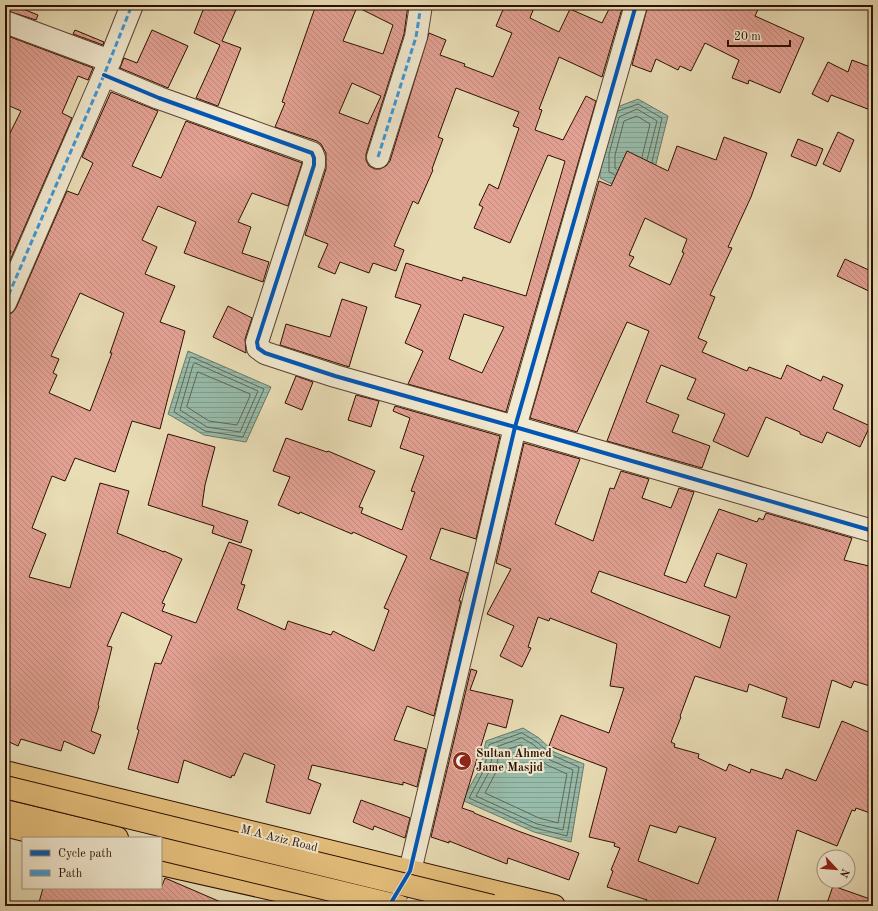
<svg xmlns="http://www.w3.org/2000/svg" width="878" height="911" viewBox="0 0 878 911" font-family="'Old Standard TT',serif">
<defs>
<pattern id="water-rules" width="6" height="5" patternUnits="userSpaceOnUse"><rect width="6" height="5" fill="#97bcab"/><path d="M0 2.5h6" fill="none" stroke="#82a091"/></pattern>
<pattern id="building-back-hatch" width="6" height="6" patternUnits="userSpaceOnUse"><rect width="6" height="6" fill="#e2a193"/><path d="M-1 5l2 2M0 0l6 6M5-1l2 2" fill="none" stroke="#c2897d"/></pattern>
</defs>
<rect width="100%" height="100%" fill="#e9ddb6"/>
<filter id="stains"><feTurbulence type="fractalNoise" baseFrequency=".005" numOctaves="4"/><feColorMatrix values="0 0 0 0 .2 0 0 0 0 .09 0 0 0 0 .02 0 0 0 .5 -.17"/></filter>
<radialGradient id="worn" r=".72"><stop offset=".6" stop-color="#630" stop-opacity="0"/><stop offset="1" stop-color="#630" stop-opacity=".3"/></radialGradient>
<!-- water -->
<g fill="url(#water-rules)" stroke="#6c7767">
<path d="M638 99 668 116 655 168 625 191 600 178V153L612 109Z"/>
<path d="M188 351 271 387 246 442 204 435 168 414Z"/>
<path d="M523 728 539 738 554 752 584 764 571 842 534 832 462 800 480 769 486 741Z"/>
</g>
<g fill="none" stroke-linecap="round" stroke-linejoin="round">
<!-- shore -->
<g stroke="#626656" stroke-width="1">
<path d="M618 111 638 104 662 118 652 162"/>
<path d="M617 170 615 168V155L624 121 637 116 650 124 642 157"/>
<path d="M615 175 609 172V154L619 117 637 109 657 121 647 160"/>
<path d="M192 357 264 389 243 437 205 431 174 412 190 358Z"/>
<path d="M195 363 258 391 240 432 207 427 180 410 193 365Z"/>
<path d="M198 372 250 394V396L237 425 209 421 187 407Z"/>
<path d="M522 733 537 742 552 755 579 767 567 836 535 828 469 798 484 770 489 745Z"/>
<path d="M522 738 534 745 550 760 573 770 563 830 537 824 476 796 489 772 494 748Z"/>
<path d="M521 745 530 750 547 765 567 774 558 823 539 818 485 793 495 774 499 753Z"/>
</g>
</g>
<!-- building -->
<g fill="url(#building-back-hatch)" stroke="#2c0f00" fill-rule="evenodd">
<path d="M5 5H13L38 15 36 20 5 10Z"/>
<path d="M205 5H238L222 41 241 48 218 106 196 98 220 45 194 33Z"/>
<path d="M316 5H408L404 34 366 154V160L369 166 375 169H380L386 166 390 161 429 33 446 40 440 55 465 64 464 66 493 77 512 33 496 26 505 5H535L530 18 559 32 570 9 602 23 611 5H623L602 77 559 57 539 109 542 110 535 130 563 140 586 96 596 101 506 412 408 384 423 351 405 343 421 305 395 297 406 263 462 281 463 277 526 296 565 161 548 155 510 243 474 228 483 207 479 205 489 184 498 189 519 128 513 126 519 112 456 88 438 137 443 139 432 169 433 170 418 204 413 201 394 246 404 250 396 271 373 263 369 273 340 262 335 274 318 267 328 244 305 235 326 169V153L321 144 317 141 275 127 285 103 282 102ZM357 7 393 25 383 54 343 41ZM352 83 381 96 368 124 339 113ZM464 314 504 327 482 373 449 359Z"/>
<path d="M648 5H760L755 16 804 38 780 93 749 80 748 84 732 78 739 60 705 43 691 71 680 66 678 70 656 59 651 72 632 65Z"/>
<path d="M75 30 104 42 103 45 73 34Z"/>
<path d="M152 30 188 46 168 88 120 68 124 58 137 63Z"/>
<path d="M5 35 93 68 88 80 78 76 62 113 72 118 5 272V263L11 251 5 248V143L21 111 5 104Z"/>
<path d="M852 60 873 68V111L831 95 828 102 812 94 828 62 848 72Z"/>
<path d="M111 92 158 111 132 166 161 178 186 121 302 163 288 206 252 193 238 222 251 227 242 253 269 262 263 282 184 253 196 222 158 206 142 240 157 247 145 274 175 286 160 322 185 331 160 429 132 421 115 472 75 458 65 481 52 476 32 528 46 534 29 577 70 588 100 483 129 491 117 533 164 552V551L182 559 162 603 165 604 162 611 196 623 229 542 252 550 241 584 245 585 237 609 285 630 288 621 331 635 333 631 374 651 389 610 384 608 407 556 353 532 352 534 300 512 299 514 278 505 290 477 273 471 286 438 327 452 328 451 375 471 359 507 363 508 361 513 402 530 415 492 411 491 424 456 400 448 410 418 393 411 395 406 500 436 476 539 441 528 430 559 468 573 459 601H461L434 716 407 706 394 740 426 749 417 787 403 782V785L312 765 308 779 321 784 310 814 266 802 275 765 244 753 234 776 232 775 231 778 184 760 178 783 128 769 139 730 137 729 155 663 161 664 172 636 122 612 107 646 112 647 98 705 99 706 91 731 101 735 94 754 64 741 61 751 21 739 18 746 5 740V315L12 313 16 308 67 191 78 195 93 163 82 157ZM80 293 124 313 110 353H112L90 411 49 393 57 375 53 373 59 359 51 356Z"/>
<path d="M838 132 854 140 840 172 823 164Z"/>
<path d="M724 137 767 153 751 197 728 247 732 248 710 295 715 297 698 338 707 342 702 352 747 371 749 367 781 379 787 365 821 381 823 376 843 385 833 409 870 426 860 447 827 432 822 443 800 434V432L766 417 748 457 713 441 725 414 687 399 696 379 661 365 646 402 679 415 672 432 710 446 702 468 607 441 649 331 627 322 577 432 530 418 599 181 611 186 627 151 668 171 677 146 716 160ZM645 218 687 239 682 252 684 253 670 285 629 266 634 257 629 255Z"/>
<path d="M798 139 823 149 816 166 791 156Z"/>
<path d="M845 259 873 272V293L837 276Z"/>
<path d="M342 299 367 307 349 367 280 345 286 324 330 337Z"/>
<path d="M228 306 252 318 245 339 246 353 213 337Z"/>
<path d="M296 376 313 382 302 410 285 403Z"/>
<path d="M356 395 379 401 371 427 348 420Z"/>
<path d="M168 434 215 447 205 485 202 506 248 521 241 543 212 533 214 526 148 505Z"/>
<path d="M524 443 580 459 555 524 593 541 610 488 614 489 621 471 649 479 642 498 671 508 679 488 694 492 664 575 686 583 719 509 757 522 759 518 763 520 766 513 852 538 844 560 873 567V687L854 681 851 688 832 680 819 728 782 717 787 698 749 684 747 692 695 676 680 716 681 717 671 742 675 744 674 747 699 754 698 758 726 771 729 764 750 773 751 769 782 779 786 769 816 781 842 721 873 734V814L856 808 855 811 852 810 837 846 797 830 776 906H659L646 901 647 900 607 887 613 871 611 870 620 848 614 846 615 843 589 837 607 768 549 746 561 715 609 733 624 688 610 686 617 644 550 618 549 621 538 617 528 647 531 648 522 667 500 656 514 626 487 614 511 569 496 563ZM717 553 747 564 736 598 704 586ZM599 571 730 616 720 648 591 592ZM650 825 676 833 679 826 716 838 698 884 638 861Z"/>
<path d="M471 669 477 671 470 690 513 700 506 728 488 723 462 808 474 812V813L518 831 579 853 569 880 508 858 507 864 449 841V843L431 837Z"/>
<path d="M361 800 410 818 405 838 374 826 373 830 353 822Z"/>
<path d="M165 878 230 906H38L43 888H161Z"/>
<path d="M833 886 873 900V906H826Z"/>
</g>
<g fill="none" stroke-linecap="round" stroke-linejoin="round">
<!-- street casing -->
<g stroke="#5b422e" stroke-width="24">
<g id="street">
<path d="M5 22 110 61"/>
<path d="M104 75 159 98 312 153 314 158V165L257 342 258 348 265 353 335 376 515 427 636 5"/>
<path d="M378 157 416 37 421 5"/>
<path d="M5 303 104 75 132 5"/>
<path d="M389 906 410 871 515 427 873 531"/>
</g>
</g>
<!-- primary casing -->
<g stroke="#2c0f00" stroke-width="24">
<g id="primary">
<path d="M5 772 554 906"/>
<path d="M5 825 56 838"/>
<path d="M161 864 348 906"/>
</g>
</g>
<!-- highway casing -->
<g stroke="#2c0f00" stroke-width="24">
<path id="highway" d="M5 811 117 838"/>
</g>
<!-- street -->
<use href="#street" stroke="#f1e9d0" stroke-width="22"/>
<!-- primary -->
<use href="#primary" stroke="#e4be7b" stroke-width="22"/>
<!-- highway -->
<use href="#highway" stroke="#e4be7b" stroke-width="22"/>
<!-- highway-bridge casing -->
<g stroke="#2c0f00" stroke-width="24" stroke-linecap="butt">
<g id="highway-bridge">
<path d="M5 787 492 906"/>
<path d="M161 849 398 906"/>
</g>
</g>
<!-- highway-bridge -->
<use href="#highway-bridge" stroke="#e4be7b" stroke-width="22"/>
<!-- quiet -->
<g stroke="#3d9adc" stroke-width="3" stroke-dasharray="6 3" stroke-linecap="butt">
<path d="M378 157 416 37 421 5"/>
<path d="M5 303 104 75 132 5"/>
</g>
<!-- cycleway casing -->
<g stroke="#f1e9d0" stroke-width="6">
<g id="cycleway">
<path d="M104 75 159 98 312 153 314 158V165L257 342 258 348 265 353 335 376 515 427 636 5"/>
<path d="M389 906 410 871 515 427 873 531"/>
</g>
</g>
<!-- cycleway -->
<use href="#cycleway" stroke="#0057b8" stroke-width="4"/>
</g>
<!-- icons -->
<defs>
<g id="mosque-disc" transform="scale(1)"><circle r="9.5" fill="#8f2418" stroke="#f1e9d0"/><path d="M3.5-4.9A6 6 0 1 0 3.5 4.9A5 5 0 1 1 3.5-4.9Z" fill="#fff"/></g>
</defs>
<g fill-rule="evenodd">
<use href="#mosque-disc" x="462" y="761"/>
</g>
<g text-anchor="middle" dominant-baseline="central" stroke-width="4" stroke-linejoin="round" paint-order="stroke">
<!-- poi labels -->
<g font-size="12" font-weight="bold" fill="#2c0f00" stroke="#f1e9d0" text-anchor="start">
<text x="476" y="754">Sultan Ahmed<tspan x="476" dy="14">Jame Masjid</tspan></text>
</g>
<!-- street labels -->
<g font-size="12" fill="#2c0f00" stroke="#f1e9d0">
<text transform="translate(279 839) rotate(14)">M A Aziz Road</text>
</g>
</g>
<!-- margin -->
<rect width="878" height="911" fill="none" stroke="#e9ddb6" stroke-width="20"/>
<rect x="6" y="6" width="866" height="899" fill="none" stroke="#2c0f00" stroke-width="2"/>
<rect x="10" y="10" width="858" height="891" fill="none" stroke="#2c0f00"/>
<!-- legend -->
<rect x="22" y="837" width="140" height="52" fill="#f1e9d0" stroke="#a2927d"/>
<rect x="30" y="850" width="20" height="6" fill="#0057b8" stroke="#a2927d"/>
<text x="58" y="857" font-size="12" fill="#2c0f00">Cycle path</text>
<rect x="30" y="870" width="20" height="6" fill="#3d9adc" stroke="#a2927d"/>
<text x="58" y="877" font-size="12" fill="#2c0f00">Path</text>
<!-- north arrow -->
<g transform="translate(836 869) rotate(116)"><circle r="19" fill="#f1e9d0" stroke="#a2927d"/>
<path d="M0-3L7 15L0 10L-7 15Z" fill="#8f2418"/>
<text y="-6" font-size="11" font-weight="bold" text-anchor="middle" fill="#2c0f00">N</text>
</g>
<!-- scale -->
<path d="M728 40v6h62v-6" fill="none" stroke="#2c0f00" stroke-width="2"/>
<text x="734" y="40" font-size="12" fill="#2c0f00" stroke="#f1e9d0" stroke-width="3" paint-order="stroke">20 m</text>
<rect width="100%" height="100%" filter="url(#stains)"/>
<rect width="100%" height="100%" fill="url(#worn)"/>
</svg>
